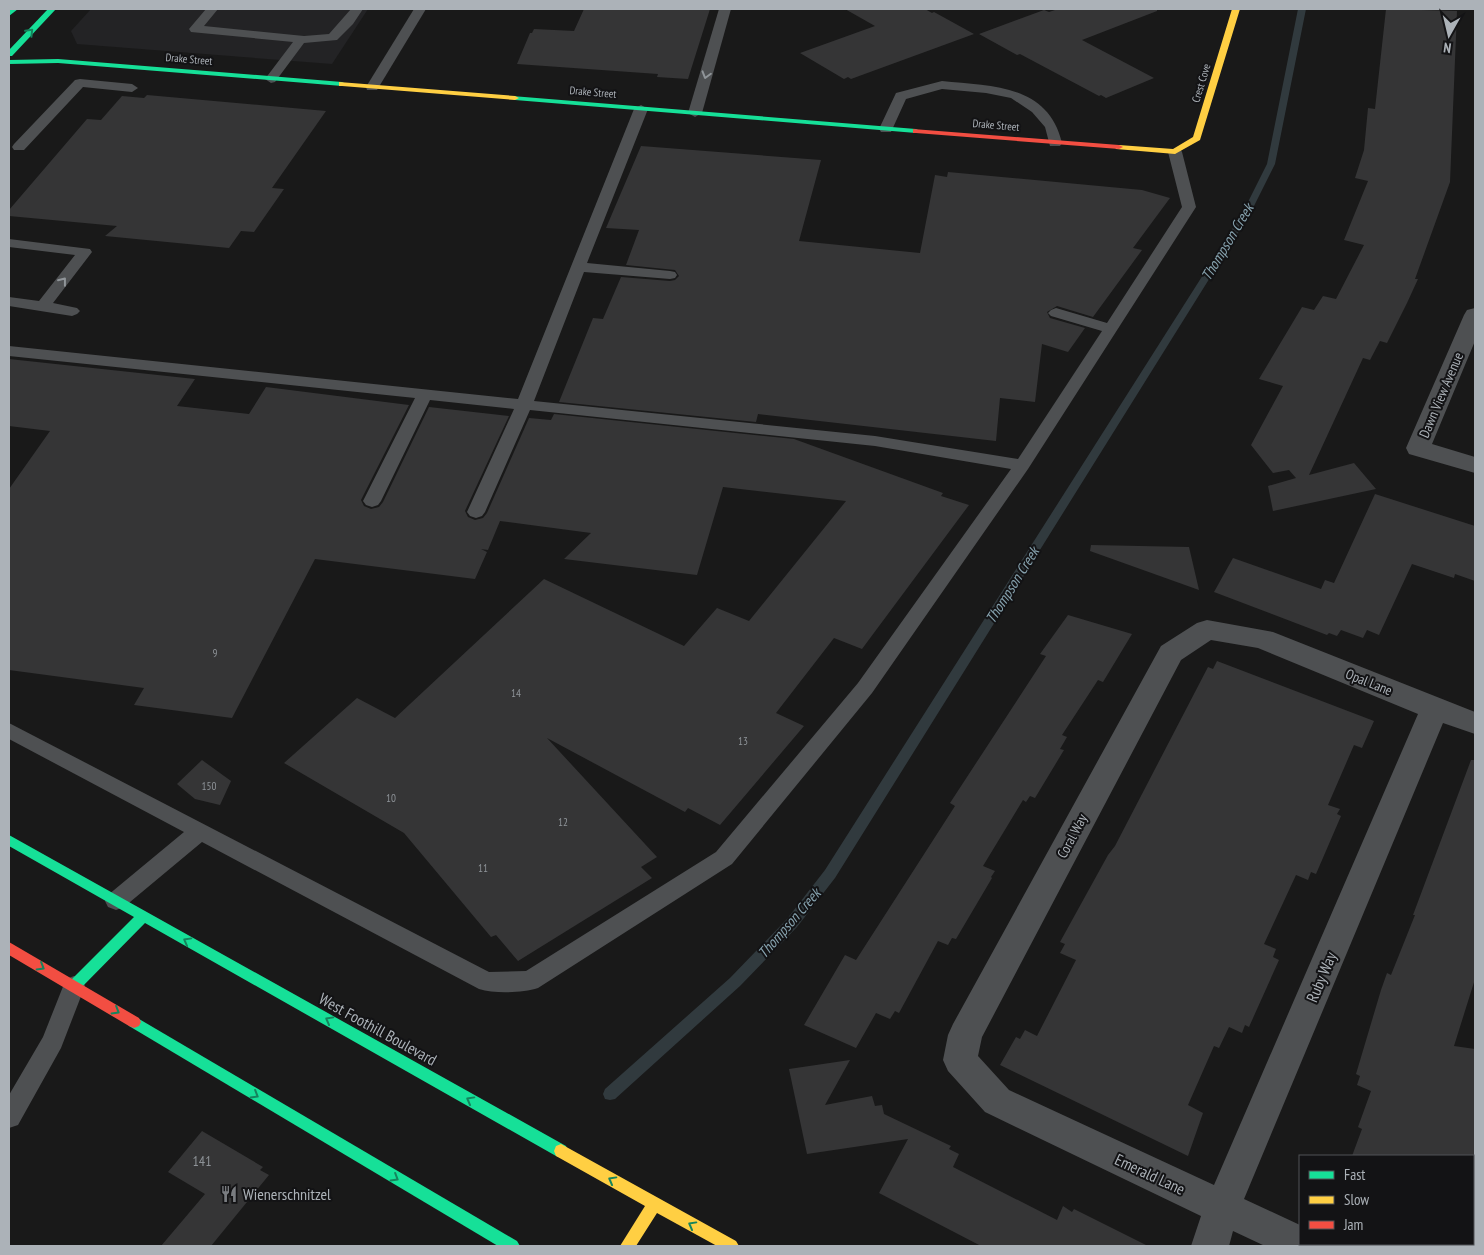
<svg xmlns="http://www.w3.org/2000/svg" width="1484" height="1255" viewBox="0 0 1484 1255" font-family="'PT Sans Narrow',sans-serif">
<rect width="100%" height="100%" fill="#191919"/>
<!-- built -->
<path fill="#232325" d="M91 9H368L332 64 77 44 71 31Z"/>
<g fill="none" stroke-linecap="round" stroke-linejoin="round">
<!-- stream -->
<path fill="#313a3e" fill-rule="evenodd" d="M1298 9H1306L1275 164 1251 212 835 878 797 927 740 986 615 1099 610 1100 605 1099 603 1094 605 1089 730 978 787 919 825 870 1243 212 1267 164Z"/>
</g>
<!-- building -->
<g fill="#353536">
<path d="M584 9H710L688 79 657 77 658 74 517 64 530 33H532L534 29 574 31Z"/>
<path d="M845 9H925L932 13 934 12 974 34 851 79 848 77 844 79 800 53 875 26Z"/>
<path d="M1058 9H1157V11L1082 40 1154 78 1106 98 1101 95 1099 96 1020 54 1017 55 979 34 1044 10 1049 12Z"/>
<path d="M1386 9 1457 11 1450 182 1415 279H1418L1407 303 1387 343 1380 341 1370 360 1363 358 1309 475 1354 463 1376 489 1273 511 1268 486 1296 478 1289 470 1273 473 1251 445 1283 386 1259 379 1302 307 1314 310 1323 296 1336 299 1364 245 1344 240 1368 181 1355 178 1364 150 1368 108 1375 109Z"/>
<path d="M147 95 326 111 272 188 284 189 254 232 241 231 229 248 105 236 117 226 9 216V210L87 119 101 120 122 96 144 98Z"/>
<path d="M641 146 821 160 799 241 920 253 935 175 947 177 948 172 1142 190 1170 198 1133 248 1142 250 1093 317 1057 306 1047 312 1050 318 1085 328 1068 352 1042 344 1035 402 1000 398 996 441 758 414 756 422 559 402 593 318 603 319 621 277 670 281 675 280 679 276 675 270 626 265 639 230 606 228Z"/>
<path d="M9 359 195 379 177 406 249 414 266 387 409 405 361 500 364 506 371 509 379 507 383 502 429 407 509 416 465 511 468 517 475 520 483 518 487 513 529 418 551 420 554 414 794 439 943 493 941 496 969 505 862 649 834 638 776 713 804 726 720 825 688 808 685 812 547 738 657 857 641 867 652 878 518 961 496 935 491 937 404 833 284 763 357 698 395 718 544 579 684 646 717 608 749 621 846 501 723 487 697 575 564 559 591 533 500 521 488 550 481 549 487 552 475 579 315 559 232 718 134 705 144 688 9 670V489L50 431 9 426Z"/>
<path d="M1375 494 1475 526V581L1455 574 1454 578 1412 564 1379 635 1367 630 1363 638 1341 630 1337 636 1329 633 1327 635 1214 592 1233 558 1321 589 1325 580 1334 583Z"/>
<path d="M1091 545 1189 547 1199 590 1090 551Z"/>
<path d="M1068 615 1132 634 1103 682 1098 680 1062 735 1067 737 1060 749 1064 750 1035 798 1030 796 1026 802 1023 800 983 866 995 871 991 877 992 878 956 939 952 938 948 945 938 941 899 1013 895 1011 890 1019 876 1013 856 1048 804 1025 845 955 856 960 955 806 950 803 1046 656 1040 654Z"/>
<path d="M1217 661 1374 721 1362 748 1354 745 1328 805 1340 809 1337 814 1341 816 1316 874 1311 872 1308 880 1296 875 1264 944 1276 949 1273 957 1279 960 1249 1027 1245 1025 1242 1033 1229 1027 1219 1048 1214 1046 1188 1105 1203 1113 1188 1156 1000 1065 1016 1037 1020 1039 1025 1030 1037 1036 1076 960 1060 953 1065 944 1060 942 1108 855 1115 846 1208 667 1213 669Z"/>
<path d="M202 760 231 781 220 805 195 799 177 784Z"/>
<path d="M1471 760H1475V979L1454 1046 1475 1049V1156H1352L1362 1129 1358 1127 1371 1091 1357 1085 1360 1076 1356 1074 1381 990 1387 973 1391 975 1415 915H1413Z"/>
<path d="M850 1060 825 1105 872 1096 875 1106 882 1105 884 1114 951 1146 949 1149 959 1154 953 1167 1057 1220 1063 1206 1072 1212 1074 1209 1148 1246H981L879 1193 908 1139 807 1154 789 1069Z"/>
<path d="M202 1131 263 1167 260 1170 269 1175 211 1246H161L205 1194 168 1172Z"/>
</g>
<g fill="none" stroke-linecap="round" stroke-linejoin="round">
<!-- lane -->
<g fill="#4e5052" fill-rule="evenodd">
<path d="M206 9H218L204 26 304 36 329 34 351 9H363L353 24 337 40 304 43 275 82 271 83 265 79 293 42 191 32 189 29Z"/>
<path d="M414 9H426L377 90H367L366 87Z"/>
<path d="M719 9H731L702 113 695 117 688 113Z"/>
<path d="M80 79 132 84 138 88 132 92 83 87 24 150H14L12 147 14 144 75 80Z"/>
<path d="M942 81C991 86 1048 84 1062 143L1060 146H1050L1045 127 1032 112 1011 98 986 93 942 89 906 99 891 132H881L879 129 896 93Z"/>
<path d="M641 105 648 109 587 263 670 271 675 272 677 275 675 278 670 279 584 272 534 401 875 436 1018 459 1102 331 1051 316 1048 313 1051 310 1056 308 1107 323 1182 207 1168 152 1170 149H1180L1182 152 1196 207 1028 469 872 693 732 864 538 988C522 993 495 994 479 989L202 842 124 907 116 910 108 907 105 901 108 895 184 832 9 739V723L489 972 526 971 716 852 858 683 1011 469 875 446 530 410 485 512 482 516 476 518 470 516 467 512 514 409 430 400 381 501 378 505 372 507 366 505 363 501 415 398 9 356V346L518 399 634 109Z"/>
<path d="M9 239 90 249 92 252 53 303 77 308 80 311 77 314 72 316 9 306V297L39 301 75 255 9 247Z"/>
<path d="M74 976 82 979 85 986 61 1048 18 1125 9 1128V1095L43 1037 66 979Z"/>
</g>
<!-- street -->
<g fill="#4e5052" fill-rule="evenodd">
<path d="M1475 308V341L1432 444 1475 457V473L1409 454 1406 448 1464 315 1467 310Z"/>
<path d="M1207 620 1273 632 1475 712V734L1443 723 1244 1199 1300 1225V1244H1322L1323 1246H1265L1233 1231 1229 1246H1191L1201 1216 985 1112 948 1071 943 1060 948 1035 953 1024 1161 646 1197 623ZM1211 640 1258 648 1418 714 1214 1185 1009 1090 978 1056 982 1037 1181 660Z"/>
</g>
<!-- fast -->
<g fill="#16e098" fill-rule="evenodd">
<path d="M10 9H18L9 16V10Z"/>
<path d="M48 9H56L12 56H9V50Z"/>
<path d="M58 59 342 82 346 84 342 86 58 63 9 64V60Z"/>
<path d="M512 96 916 129 920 131 916 133 515 100 511 98Z"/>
<path d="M9 835 566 1146 568 1151 566 1156 561 1158 556 1156 145 923 79 990 74 992 69 990 67 986 69 982 134 917 9 846Z"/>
<path d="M134 1016 517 1241 520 1246H498L129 1026 127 1022 129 1018Z"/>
</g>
<!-- slow -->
<g fill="#ffcf43" fill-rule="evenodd">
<path d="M1232 9H1240L1200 140 1175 154 1116 149 1115 147 1119 145 1173 149 1193 137Z"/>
<path d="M339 82 515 96 519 98 515 100 342 86H339Z"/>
<path d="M561 1144 736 1241 739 1246H717L657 1213 636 1246H620L645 1206 556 1156 554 1151 556 1146Z"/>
</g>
<!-- jam -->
<g fill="#f24e42" fill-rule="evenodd">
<path d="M913 129 1119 145 1123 147 1119 149 916 133H913Z"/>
<path d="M9 942 139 1018 141 1022 139 1026 134 1028 129 1026 9 955Z"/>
</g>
</g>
<!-- one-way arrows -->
<defs><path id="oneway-chevron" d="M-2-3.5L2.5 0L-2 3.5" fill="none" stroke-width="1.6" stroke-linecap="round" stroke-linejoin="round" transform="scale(1.25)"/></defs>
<g stroke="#15845d">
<use href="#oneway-chevron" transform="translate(30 32) rotate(-46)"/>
<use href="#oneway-chevron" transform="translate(187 941) rotate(-151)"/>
<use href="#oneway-chevron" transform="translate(41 967) rotate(31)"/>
<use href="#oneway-chevron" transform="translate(116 1011) rotate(31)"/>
<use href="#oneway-chevron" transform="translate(329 1020) rotate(-151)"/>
<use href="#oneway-chevron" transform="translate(255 1095) rotate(31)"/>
<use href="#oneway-chevron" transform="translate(470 1100) rotate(-151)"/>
<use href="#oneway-chevron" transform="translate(395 1178) rotate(31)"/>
<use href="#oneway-chevron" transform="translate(612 1180) rotate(-151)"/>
<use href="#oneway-chevron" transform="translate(692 1225) rotate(-151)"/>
</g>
<g stroke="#909599">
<use href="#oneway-chevron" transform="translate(706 75) rotate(106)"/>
<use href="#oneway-chevron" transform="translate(63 281) rotate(-52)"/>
</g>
<!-- icons -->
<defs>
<g id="restaurant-bare" transform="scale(1.35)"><path d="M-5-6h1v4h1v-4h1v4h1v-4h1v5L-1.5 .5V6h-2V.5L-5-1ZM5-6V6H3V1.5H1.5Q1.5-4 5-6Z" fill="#797c80" stroke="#131315" stroke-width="2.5" paint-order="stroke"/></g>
</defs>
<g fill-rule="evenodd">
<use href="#restaurant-bare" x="229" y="1194"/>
</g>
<g text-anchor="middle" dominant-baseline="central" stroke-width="4" stroke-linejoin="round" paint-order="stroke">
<!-- far-street labels -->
<g font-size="11" fill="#acb2b8" stroke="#131315">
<text transform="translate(189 59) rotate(5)">Drake Street</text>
<text transform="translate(1201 83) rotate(-73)">Crest Cove</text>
<text transform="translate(593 92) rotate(5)">Drake Street</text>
<text transform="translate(996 125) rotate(5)">Drake Street</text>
</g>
<!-- number labels -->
<g font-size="11" fill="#8e9398">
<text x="215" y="653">9</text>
<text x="516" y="693">14</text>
<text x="743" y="741">13</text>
<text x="209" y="786">150</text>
<text x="391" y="798">10</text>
<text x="563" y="822">12</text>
<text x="483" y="868">11</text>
</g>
<!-- street labels -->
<g font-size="14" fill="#acb2b8" stroke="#131315">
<text transform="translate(1441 395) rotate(-67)">Dawn View Avenue</text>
<text transform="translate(1369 682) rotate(22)">Opal Lane</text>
<text transform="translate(1072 836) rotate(-62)">Coral Way</text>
</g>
<!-- near-number labels -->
<g font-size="14" fill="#8e9398">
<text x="202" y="1161">141</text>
</g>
<!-- water labels -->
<g font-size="15" font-style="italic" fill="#87a3af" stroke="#131315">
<text transform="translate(1227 242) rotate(-59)">Thompson Creek</text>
<text transform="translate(1012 585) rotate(-58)">Thompson Creek</text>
<text transform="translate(789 923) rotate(-49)">Thompson Creek</text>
</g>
<!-- near-street labels -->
<g font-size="16" fill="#acb2b8" stroke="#131315">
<text transform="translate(1321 977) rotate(-67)">Ruby Way</text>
<text transform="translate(378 1029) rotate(29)">West Foothill Boulevard</text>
<text transform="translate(1150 1174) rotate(25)">Emerald Lane</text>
</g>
<!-- near-poi labels -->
<g font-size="16" fill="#acb2b8" stroke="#131315" text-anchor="start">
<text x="243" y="1194">Wienerschnitzel</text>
</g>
</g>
<!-- border -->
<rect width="1484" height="1255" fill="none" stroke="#acb2b8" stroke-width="20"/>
<!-- legend -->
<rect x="1299" y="1155" width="175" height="90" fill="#131315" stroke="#505356"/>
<rect x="1309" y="1171" width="25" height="8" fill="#16e098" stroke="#505356"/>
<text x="1344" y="1180" font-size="15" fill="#acb2b8">Fast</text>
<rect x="1309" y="1196" width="25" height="8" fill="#ffcf43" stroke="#505356"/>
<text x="1344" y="1205" font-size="15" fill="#acb2b8">Slow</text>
<rect x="1309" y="1221" width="25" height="8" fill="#f24e42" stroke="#505356"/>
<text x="1344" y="1230" font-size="15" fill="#acb2b8">Jam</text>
<!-- north arrow -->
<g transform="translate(1449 35) rotate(188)" stroke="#131315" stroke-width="4" paint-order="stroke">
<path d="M0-4L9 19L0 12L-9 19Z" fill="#acb2b8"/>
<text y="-8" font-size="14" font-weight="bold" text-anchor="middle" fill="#acb2b8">N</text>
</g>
</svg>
